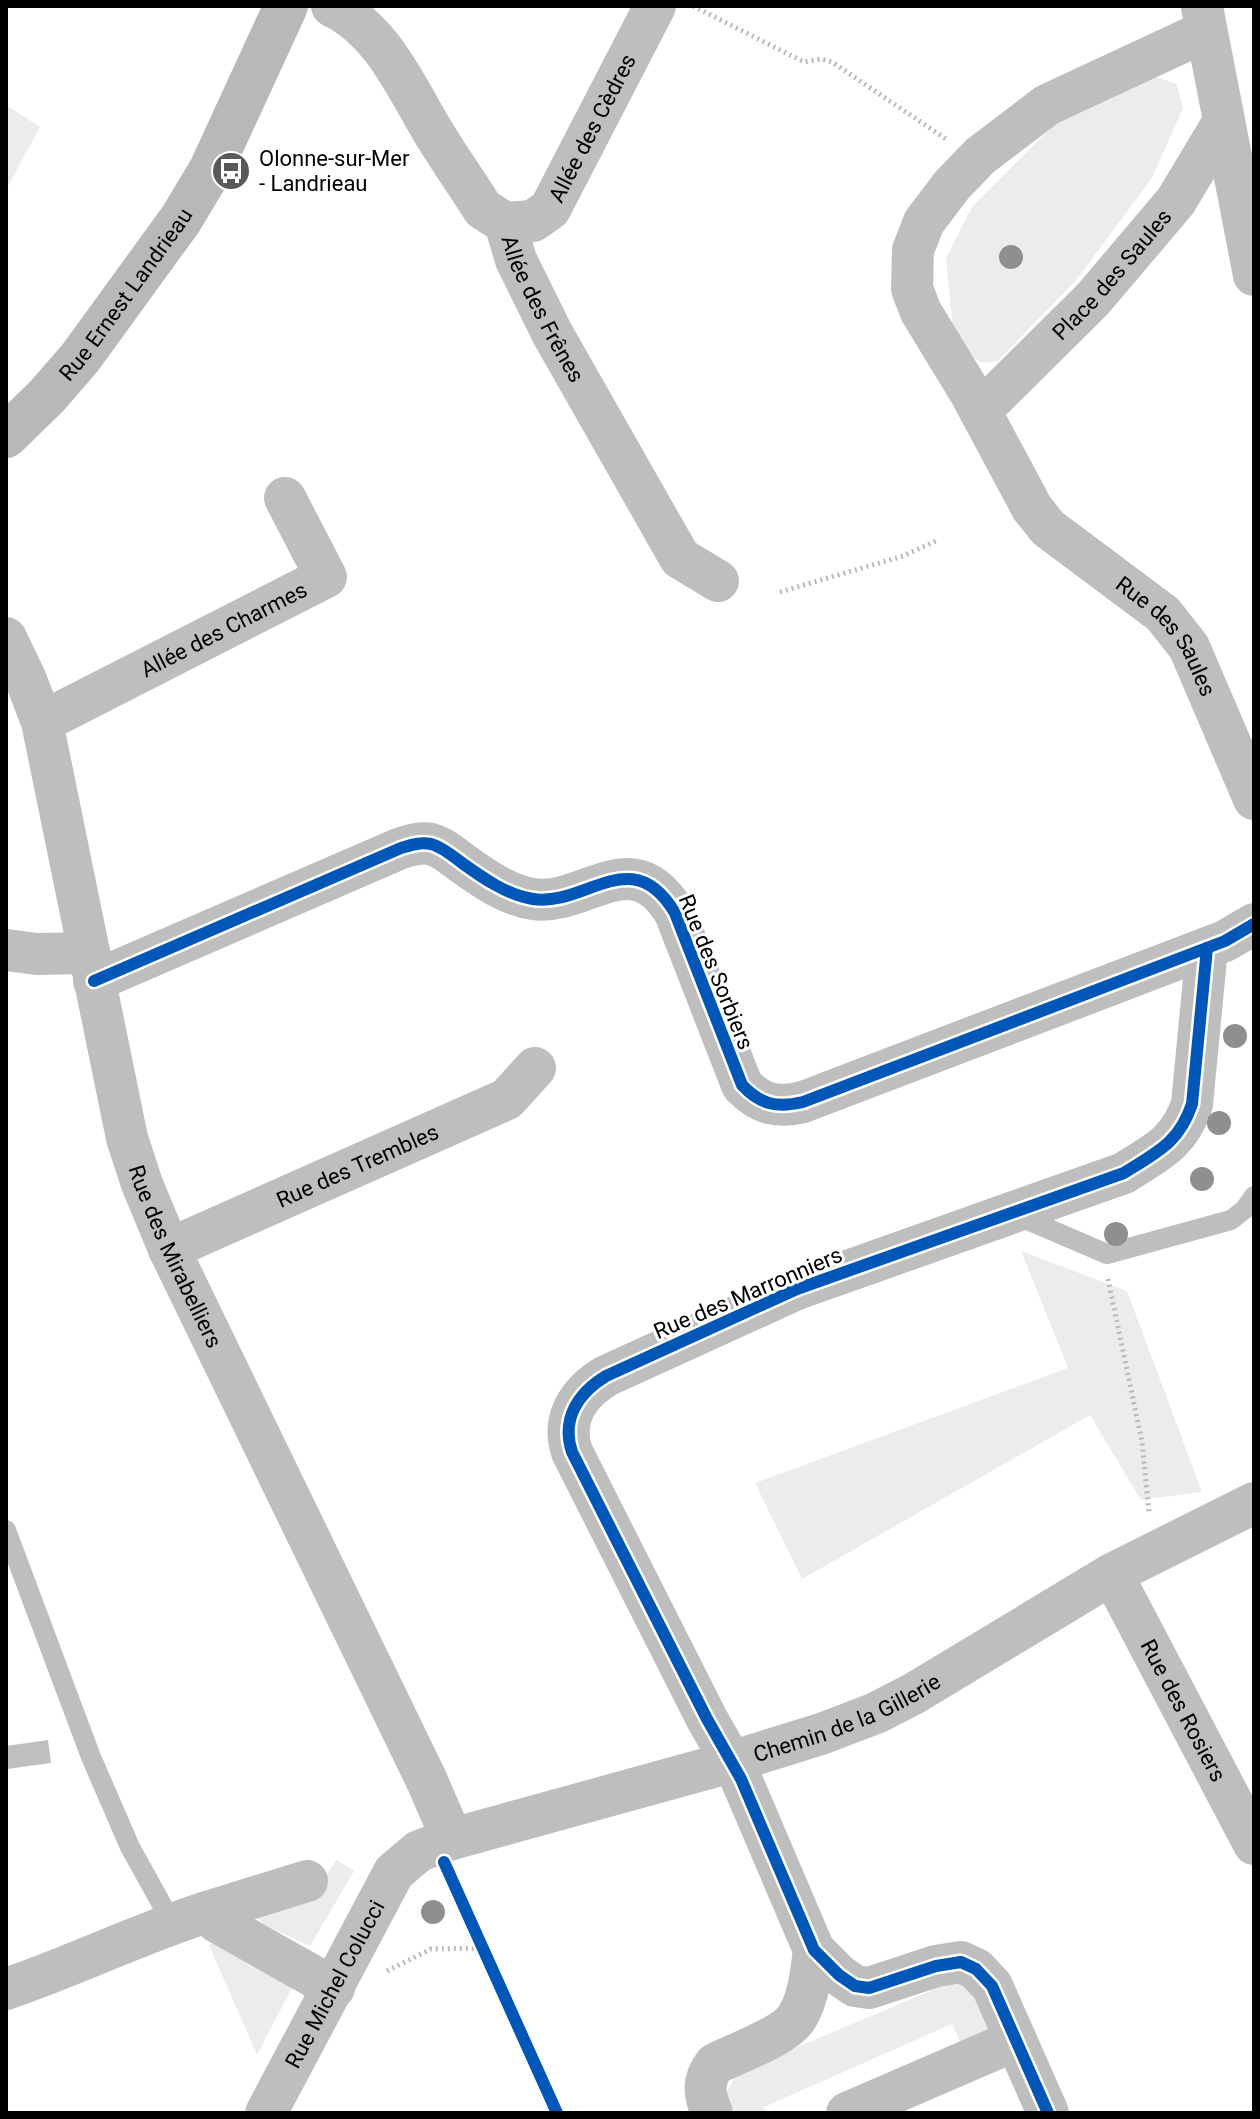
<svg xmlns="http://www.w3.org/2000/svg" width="1260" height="2119" viewBox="0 0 1260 2119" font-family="Roboto,sans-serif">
<rect width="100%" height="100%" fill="#fff"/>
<!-- green -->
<g fill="#ececec">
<path d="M1150 75 1177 84 1183 108 1152 178 1077 279 998 361 985 363 967 356 953 330 946 258 972 207 1057 122Z"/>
<path d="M6 105 40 127 6 190Z"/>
<path d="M1021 1251 1127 1291 1202 1492 1141 1500 1090 1415 802 1579 755 1483 1068 1368Z"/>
<path d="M337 1860 354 1871 310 1946 265 1925 259 1919 268 1906 324 1878Z"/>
<path d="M214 1943 293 1986 257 2055 209 1945Z"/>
<path d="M954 1981 977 1991 991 2022 982 2039 963 2047 952 2024 764 2107 766 2113H730L724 2096 738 2072Z"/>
</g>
<!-- water -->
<path fill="#bfbfbf" d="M48 1740 51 1763 7 1769 6 1746Z"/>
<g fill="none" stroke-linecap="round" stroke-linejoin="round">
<!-- path -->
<g stroke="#b9b9b9" stroke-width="5" stroke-dasharray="2 4" stroke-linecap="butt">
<path d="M693 6 804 62 821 59 832 62 946 139"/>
<path d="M780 592 903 556 938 540"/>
<path d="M1108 1279 1142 1442 1149 1513"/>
<path d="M387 1971 431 1949 482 1948"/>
</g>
<!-- lane -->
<g stroke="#bebebe" stroke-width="20">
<path d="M1016 1215 1107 1254 1231 1220 1245 1209 1254 1196"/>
<path d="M6 1530 91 1757 130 1847 172 1923"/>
</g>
<!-- street -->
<g stroke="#bebebe" stroke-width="42">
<path id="s1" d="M332 6C382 30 405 85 432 130 448 157 466 182 483 209L505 223 516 260 552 333 680 558 718 581"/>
<path d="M1202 7 1254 275"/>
<path id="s2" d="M1206 31 1047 105 980 156 952 185 924 222 913 250 912 289 921 312 971 394 1032 508 1048 528 1163 614 1189 647 1254 799"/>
<path id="s3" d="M505 223 533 221 550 209 655 6"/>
<path id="s4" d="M980 411 1093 299 1176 201 1224 121"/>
<path id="s5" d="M6 638 26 680 42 722 127 1138 142 1184 169 1249 427 1781 452 1839"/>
<path id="s6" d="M42 722 326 577 285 498"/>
<path d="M6 950 37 954 89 953"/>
<path d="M94 981 401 848C411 845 420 842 431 844 442 847 453 856 462 863 483 878 507 895 533 899 586 907 632 841 675 913L742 1085C761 1105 777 1108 803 1102L1225 941 1254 924"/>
<path id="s7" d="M169 1249 507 1099 535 1068"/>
<path id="s8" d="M1112 1574 1254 1844"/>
<path d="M207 1912 307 1881"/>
<path d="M6 1989C74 1966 138 1934 207 1912L217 1922 334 1988"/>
<path id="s9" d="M266 2113 394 1872 419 1851 452 1839 731 1762 821 1734 876 1713 913 1694 1112 1574 1254 1503"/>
<path d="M712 2113C704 2095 702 2080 715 2064 736 2053 785 2037 797 2017 809 1998 811 1972 814 1950"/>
<path d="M847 2113 1016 2040"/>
<path d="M1048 2113 992 1986 976 1969 961 1962 936 1966 869 1988 855 1986 839 1975 814 1950 741 1779 707 1719 572 1452C561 1419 578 1393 606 1376L797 1289 1124 1173C1157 1152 1179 1143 1192 1104L1207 948"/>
</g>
<!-- secondary -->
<path stroke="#b8b8b8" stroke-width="44" id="s10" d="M6 436 47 396 80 358 181 219 211 169 286 6"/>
<!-- cycleway casing -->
<g stroke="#fff" stroke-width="17">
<g id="cycleway">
<path d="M94 981 401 848C411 845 420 842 431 844 442 847 453 856 462 863 483 878 507 895 533 899 586 907 632 841 675 913L742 1085C761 1105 777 1108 803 1102L1225 941 1254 924"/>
<path d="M444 1862 557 2113"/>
<path d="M1048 2113 992 1986 976 1969 961 1962 936 1966 869 1988 855 1986 839 1975 814 1950 741 1779 707 1719 572 1452C561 1419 578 1393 606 1376L797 1289 1124 1173C1157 1152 1179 1143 1192 1104L1207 948"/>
</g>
</g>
<!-- cycleway -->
<use href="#cycleway" stroke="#0057b8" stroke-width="12"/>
</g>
<!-- trees -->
<g fill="#8f8f8f">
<circle cx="1011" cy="257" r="12"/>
<circle cx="1235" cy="1036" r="12"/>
<circle cx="1219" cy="1123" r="12"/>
<circle cx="1202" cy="1179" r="12"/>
<circle cx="1116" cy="1234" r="12"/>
<circle cx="433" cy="1912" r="12"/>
</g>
<!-- icons -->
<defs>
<g id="bus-disc" transform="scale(2)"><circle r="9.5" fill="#595959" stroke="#fff"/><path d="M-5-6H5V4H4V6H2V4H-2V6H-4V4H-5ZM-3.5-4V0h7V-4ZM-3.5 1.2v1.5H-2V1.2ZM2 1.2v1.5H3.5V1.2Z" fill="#fff"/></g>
</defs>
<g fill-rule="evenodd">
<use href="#bus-disc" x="231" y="171"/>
</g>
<g text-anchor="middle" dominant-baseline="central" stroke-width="6" stroke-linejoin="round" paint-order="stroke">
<!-- street labels -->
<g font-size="22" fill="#000" stroke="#fff">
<text stroke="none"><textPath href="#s3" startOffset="140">Allée des Cèdres</textPath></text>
<text stroke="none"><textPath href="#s4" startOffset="190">Place des Saules</textPath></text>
<text stroke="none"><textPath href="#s10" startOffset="186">Rue Ernest Landrieau</textPath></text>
<text stroke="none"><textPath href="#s1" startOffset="376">Allée des Frênes</textPath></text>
<text stroke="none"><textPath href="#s6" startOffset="204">Allée des Charmes</textPath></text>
<text stroke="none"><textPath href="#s2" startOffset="854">Rue des Saules</textPath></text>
<text transform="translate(716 972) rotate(68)">Rue des Sorbiers</text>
<text stroke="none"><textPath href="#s7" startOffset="206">Rue des Trembles</textPath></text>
<text stroke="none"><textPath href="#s5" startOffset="644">Rue des Mirabelliers</textPath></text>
<text transform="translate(748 1293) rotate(-23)">Rue des Marronniers</text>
<text stroke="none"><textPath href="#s8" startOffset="154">Rue des Rosiers</textPath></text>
<text stroke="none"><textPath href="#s9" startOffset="754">Chemin de la Gillerie</textPath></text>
<text stroke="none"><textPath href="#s9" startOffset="146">Rue Michel Colucci</textPath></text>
</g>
<!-- poi labels -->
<g font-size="22" fill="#000" stroke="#fff" text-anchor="start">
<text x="259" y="158">Olonne-sur-Mer<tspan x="259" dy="25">- Landrieau</tspan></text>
</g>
</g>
<!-- border -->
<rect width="1260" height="2119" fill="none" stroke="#000000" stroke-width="16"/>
</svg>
